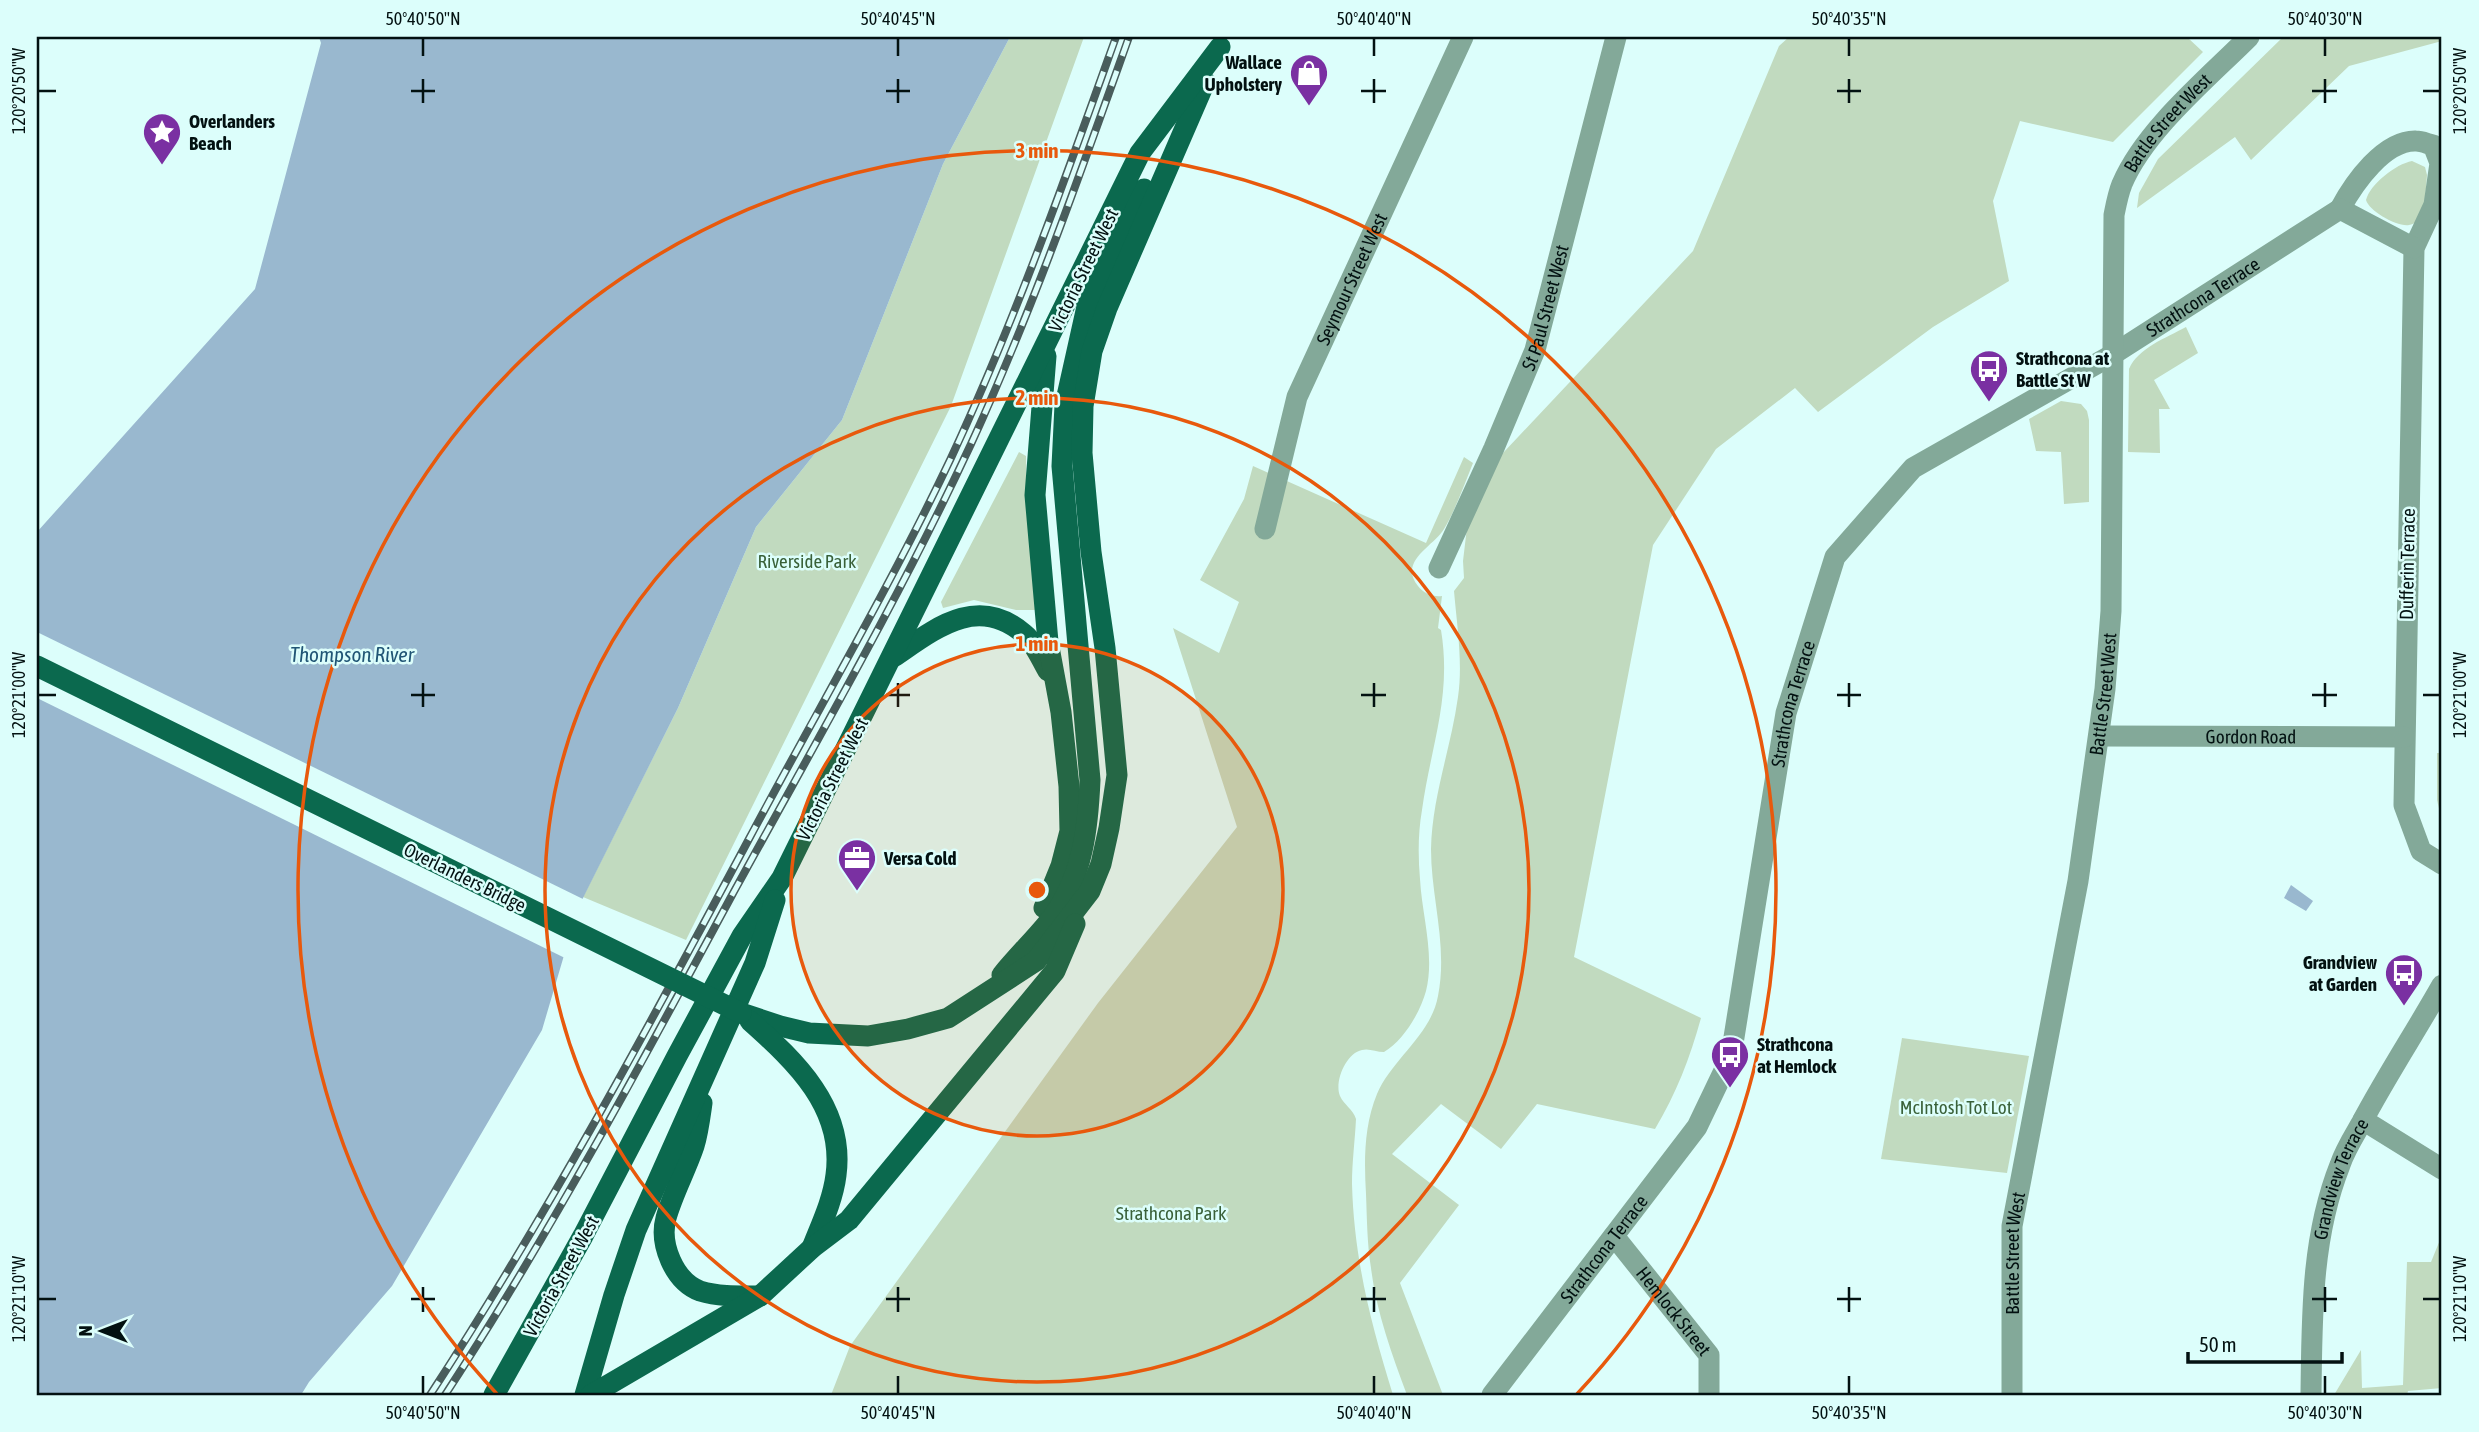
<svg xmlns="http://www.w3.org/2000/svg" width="2479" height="1432" viewBox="0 0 2479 1432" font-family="'Asap Condensed',sans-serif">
<rect width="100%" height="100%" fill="#dcfefb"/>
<!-- green -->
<g fill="#c1dabf">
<path d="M1010 37H1084L951 406 686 940 583 897 678 708 756 527 842 420 943 164Z"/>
<path d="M1789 37H2187L2203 52 2113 142 2020 121 1993 201 2009 281 1933 327 1818 412 1795 388 1716 449 1653 545 1574 957 1701 1018C1690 1058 1676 1094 1655 1129L1537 1104 1501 1149 1441 1104 1392 1154 1459 1205 1400 1283 1443 1395H1407C1392 1355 1376 1311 1371 1268 1367 1243 1367 1218 1366 1194 1364 1161 1364 1125 1377 1094 1392 1059 1431 1035 1438 996 1448 946 1431 898 1431 849 1432 797 1451 748 1458 697 1463 663 1457 626 1454 591L1464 578 1463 561 1468 519 1487 470 1693 251 1779 46Z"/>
<path d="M2283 37H2442V41L2349 66 2251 160 2235 137 2137 208 2139 193 2158 159Z"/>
<path d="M2412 161 2425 167 2427 175 2424 216C2419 220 2415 224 2409 225 2397 227 2369 211 2366 200 2370 184 2396 164 2412 161Z"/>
<path d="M2186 327 2198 353 2154 380 2170 409H2159L2160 453 2128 452 2129 369C2138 348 2166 338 2186 327Z"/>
<path d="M2061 401 2081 404 2087 411 2089 420V502L2064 504 2061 452 2036 451 2029 419Z"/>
<path d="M1019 452 1026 456 1027 513 1036 610H1016L974 600 943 608 941 602Z"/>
<path d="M1464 457 1473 463C1464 485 1456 509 1444 529 1434 546 1398 561 1418 586 1424 594 1433 597 1442 596L1438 628 1441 630C1452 697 1431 745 1422 810 1418 833 1418 856 1420 879 1422 916 1435 955 1426 991 1420 1013 1403 1041 1384 1052 1376 1052 1369 1048 1362 1050 1346 1053 1334 1082 1340 1096 1344 1105 1353 1109 1356 1119 1355 1140 1352 1162 1352 1184 1354 1259 1371 1324 1393 1395H831L850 1346 1098 1003 1237 827 1173 628 1219 653 1239 602 1200 580 1244 499 1253 466 1426 543Z"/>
<path d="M2437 753H2442V821L2437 800Z"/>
<path d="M1902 1038 2029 1056 2007 1173 1881 1159Z"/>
<path d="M2442 1235V1388L2408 1391 2407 1395H2334L2361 1350 2362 1388 2403 1385 2407 1262H2431Z"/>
</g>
<!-- water -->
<g fill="#99b8cf">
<path d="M319 37H1010L943 164 842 420 756 527 678 708 578 908 542 1030 392 1286 309 1382 301 1395H37V532L255 289 321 43Z"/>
<path d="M2291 885 2313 901 2306 911 2284 898Z"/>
</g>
<!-- pier -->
<path fill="#dcfefb" d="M37 632 585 900 567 959 37 698Z"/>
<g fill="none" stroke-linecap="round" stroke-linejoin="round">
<!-- minor -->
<g stroke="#83a999" stroke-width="21">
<path d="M2340 209C2354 183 2384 140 2416 141 2422 141 2428 144 2433 145L2440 163 2434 205 2414 248 2404 805 2421 851 2442 864"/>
<path id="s1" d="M1265 529 1297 397 1463 37"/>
<path id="s2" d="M1439 568 1494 448 1535 350 1616 37"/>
<path id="s3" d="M2099 736 2404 737"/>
<path d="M2363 1120 2442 1169"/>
<path id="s4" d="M1614 1236 1709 1355V1395"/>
<path id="s5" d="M1492 1395 1697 1127 1731 1056 1786 713 1835 557 1913 468 2112 355 2340 209 2414 248"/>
<path id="s6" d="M2012 1395V1226L2078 881 2105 689 2111 611 2114 215C2116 205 2118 194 2122 184 2145 130 2208 78 2249 37"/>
<path id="s7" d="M2311 1395C2312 1317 2311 1238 2340 1165 2345 1150 2354 1136 2362 1122 2387 1075 2416 1031 2442 985"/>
</g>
<!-- major -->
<g stroke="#0b694e" stroke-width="21">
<path d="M895 656C936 628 978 594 1024 634 1034 642 1041 659 1048 671"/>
<path d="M1044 908 1061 866 1070 831 1069 786 1061 712 1048 642 1035 495 1046 356"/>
<path d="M1002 975C1019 954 1039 935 1055 914 1083 874 1088 827 1090 780L1062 466 1065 405 1088 302 1144 189"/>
<path d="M741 1013 780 1026 809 1033 868 1036 908 1029 948 1018 1036 961 1090 891 1101 864 1109 828 1117 775 1105 648 1091 552 1082 453 1083 406 1092 351 1107 308 1205 82"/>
<path d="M750 1021C796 1062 845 1108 836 1175 833 1200 821 1225 812 1248"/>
<path d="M702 1103C700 1117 698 1133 694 1146 686 1170 673 1193 666 1218 659 1244 674 1281 700 1291 720 1297 740 1296 760 1296"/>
<path d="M494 1395 583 1236 677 1056 742 936 782 878 1140 153 1220 47"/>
<path d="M585 1395 614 1295 636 1230 755 963 775 900"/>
<path d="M591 1395 760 1296 812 1248 849 1220 1055 971 1075 924"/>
</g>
<!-- rail casing -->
<g stroke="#495d5c" stroke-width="8">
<g id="rail">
<path d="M430 1395C547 1216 649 1026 750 837 817 711 890 587 951 458 1015 321 1065 179 1116 37"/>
<path d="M445 1395C549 1235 640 1066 731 897 813 747 899 599 971 444 1032 311 1080 174 1129 37"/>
</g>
</g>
<!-- rail -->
<use href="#rail" stroke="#dcfefb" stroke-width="5" stroke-dasharray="16" stroke-linecap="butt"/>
<!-- major-bridge -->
<path stroke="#0b694e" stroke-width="21" d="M37 666 741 1013"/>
</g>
<!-- ticks -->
<path fill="none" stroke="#031111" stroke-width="2.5" d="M423 38V56M898 38V56M1374 38V56M1849 38V56M2325 38V56M423 79V103M898 79V103M1374 79V103M1849 79V103M2325 79V103M38 91H56M411 91H435M886 91H910M1361 91H1386M1837 91H1861M2312 91H2337M2423 91H2440M423 683V707M898 683V707M1374 683V707M1849 683V707M2325 683V707M38 695H56M411 695H435M886 695H910M1361 695H1386M1837 695H1861M2312 695H2337M2423 695H2440M423 1287V1312M898 1287V1312M1374 1287V1312M1849 1287V1312M2325 1287V1312M38 1299H56M411 1299H435M886 1299H910M1361 1299H1386M1837 1299H1861M2312 1299H2337M2423 1299H2440M423 1376V1394M898 1376V1394M1374 1376V1394M1849 1376V1394M2325 1376V1394"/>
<!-- distance rings -->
<circle cx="1037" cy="890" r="246" fill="#e8590c" fill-opacity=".12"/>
<g fill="none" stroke="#e8590c" stroke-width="3.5">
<circle cx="1037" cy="890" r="246"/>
<circle cx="1037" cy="890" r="492"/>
<path d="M497 1394A739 739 0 1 1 1577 1394"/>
</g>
<!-- icons -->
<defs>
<g id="shop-pin" transform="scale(2.0125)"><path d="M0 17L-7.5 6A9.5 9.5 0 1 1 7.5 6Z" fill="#7a30a2" stroke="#dcfefb"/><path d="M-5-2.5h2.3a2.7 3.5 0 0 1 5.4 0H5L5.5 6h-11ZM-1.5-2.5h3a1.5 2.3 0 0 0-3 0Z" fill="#fff"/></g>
<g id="sight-pin" transform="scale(2.0125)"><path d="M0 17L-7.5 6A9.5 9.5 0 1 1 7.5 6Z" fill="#7a30a2" stroke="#dcfefb"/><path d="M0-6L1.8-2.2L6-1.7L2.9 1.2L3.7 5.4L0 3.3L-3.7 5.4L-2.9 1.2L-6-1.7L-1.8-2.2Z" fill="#fff"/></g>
<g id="bus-pin" transform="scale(2.0125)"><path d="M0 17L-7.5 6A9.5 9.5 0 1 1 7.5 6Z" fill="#7a30a2" stroke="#dcfefb"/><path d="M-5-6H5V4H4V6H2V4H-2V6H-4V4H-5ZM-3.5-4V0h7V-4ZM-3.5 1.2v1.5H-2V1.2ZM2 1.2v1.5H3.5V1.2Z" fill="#fff"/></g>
<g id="office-pin" transform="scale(2.0125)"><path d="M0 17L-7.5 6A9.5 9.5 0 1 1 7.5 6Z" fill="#7a30a2" stroke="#dcfefb"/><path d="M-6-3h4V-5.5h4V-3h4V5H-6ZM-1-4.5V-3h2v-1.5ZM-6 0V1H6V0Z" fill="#fff"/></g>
</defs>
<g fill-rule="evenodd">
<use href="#shop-pin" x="1309" y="73"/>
<use href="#sight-pin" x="162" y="132"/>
<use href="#bus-pin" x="1989" y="369"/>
<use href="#office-pin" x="857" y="858"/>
<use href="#bus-pin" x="2404" y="973"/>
<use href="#bus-pin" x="1730" y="1055"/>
</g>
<g text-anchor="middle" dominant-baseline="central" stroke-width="5" stroke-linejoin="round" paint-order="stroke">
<!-- poi labels -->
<g font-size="19" font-weight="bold" fill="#031111" stroke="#dcfefb" text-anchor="start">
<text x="1282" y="62" text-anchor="end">Wallace<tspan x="1282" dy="22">Upholstery</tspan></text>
<text x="189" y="121">Overlanders<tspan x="189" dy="22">Beach</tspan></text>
<text x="2016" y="358">Strathcona at<tspan x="2016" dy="22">Battle St W</tspan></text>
<text x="884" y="858">Versa Cold</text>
<text x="2377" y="962" text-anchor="end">Grandview<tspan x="2377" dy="22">at Garden</tspan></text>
<text x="1757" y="1044">Strathcona<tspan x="1757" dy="22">at Hemlock</tspan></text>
</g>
<!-- street labels -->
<g font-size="19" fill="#031111" stroke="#dcfefb">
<text stroke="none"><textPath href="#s6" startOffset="1297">Battle Street West</textPath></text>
<text transform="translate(1083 270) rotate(-64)">Victoria Street West</text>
<text stroke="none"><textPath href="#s1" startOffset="266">Seymour Street West</textPath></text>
<text stroke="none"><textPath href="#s5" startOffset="1382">Strathcona Terrace</textPath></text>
<text stroke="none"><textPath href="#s2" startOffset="282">St Paul Street West</textPath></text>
<text transform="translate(2407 564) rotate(-89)">Dufferin Terrace</text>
<text stroke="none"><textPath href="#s6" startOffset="709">Battle Street West</textPath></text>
<text stroke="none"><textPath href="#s5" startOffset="774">Strathcona Terrace</textPath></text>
<text stroke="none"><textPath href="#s3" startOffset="152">Gordon Road</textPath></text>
<text transform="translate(832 779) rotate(-63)">Victoria Street West</text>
<text transform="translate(465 877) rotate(26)">Overlanders Bridge</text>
<text stroke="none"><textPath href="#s7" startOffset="220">Grandview Terrace</textPath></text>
<text stroke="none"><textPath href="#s5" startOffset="184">Strathcona Terrace</textPath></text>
<text stroke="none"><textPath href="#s6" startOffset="142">Battle Street West</textPath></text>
<text transform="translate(561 1276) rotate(-61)">Victoria Street West</text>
<text stroke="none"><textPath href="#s4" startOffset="96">Hemlock Street</textPath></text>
</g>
<!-- park labels -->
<g font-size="19" fill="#3a6139" stroke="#dcfefb">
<text x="807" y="561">Riverside Park</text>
<text x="1956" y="1107">McIntosh Tot Lot</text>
<text x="1171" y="1213">Strathcona Park</text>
</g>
<!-- water labels -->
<g font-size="21" font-style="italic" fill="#205575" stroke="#dcfefb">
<text x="352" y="654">Thompson River</text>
</g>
</g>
<circle cx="1037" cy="890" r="10" fill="#e8590c" stroke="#dcfefb" stroke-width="3.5"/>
<g font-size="21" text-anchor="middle" font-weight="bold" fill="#e8590c" stroke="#dcfefb" stroke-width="5" stroke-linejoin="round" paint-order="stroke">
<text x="1037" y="158">3 min</text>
<text x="1037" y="405">2 min</text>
<text x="1037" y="651">1 min</text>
</g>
<!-- border -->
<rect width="2479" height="1432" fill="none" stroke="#dcfefb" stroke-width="77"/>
<!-- north arrow -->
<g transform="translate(102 1331) rotate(270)" stroke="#dcfefb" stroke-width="5" paint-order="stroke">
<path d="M0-5L12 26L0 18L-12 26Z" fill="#031111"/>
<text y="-10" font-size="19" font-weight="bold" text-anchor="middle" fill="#031111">N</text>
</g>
<!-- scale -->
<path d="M2188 1352v10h154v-10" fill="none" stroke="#031111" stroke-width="3.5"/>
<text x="2199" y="1352" font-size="21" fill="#031111" stroke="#dcfefb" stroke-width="5" paint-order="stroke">50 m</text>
<rect x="38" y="38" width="2402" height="1356" fill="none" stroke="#031111" stroke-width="2.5"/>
<g font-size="18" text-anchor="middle" fill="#031111">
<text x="423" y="25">50°40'50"N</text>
<text x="898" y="25">50°40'45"N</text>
<text x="1374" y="25">50°40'40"N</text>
<text x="1849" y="25">50°40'35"N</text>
<text x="2325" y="25">50°40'30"N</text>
<text transform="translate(2460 91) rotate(-90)" y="6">120°20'50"W</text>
<text transform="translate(19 91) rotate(-90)" y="6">120°20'50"W</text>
<text transform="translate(2460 695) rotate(-90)" y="6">120°21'00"W</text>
<text transform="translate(19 695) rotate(-90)" y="6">120°21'00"W</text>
<text transform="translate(2460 1299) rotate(-90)" y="6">120°21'10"W</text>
<text transform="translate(19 1299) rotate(-90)" y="6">120°21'10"W</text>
<text x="423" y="1419">50°40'50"N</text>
<text x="898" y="1419">50°40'45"N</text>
<text x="1374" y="1419">50°40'40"N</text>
<text x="1849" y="1419">50°40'35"N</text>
<text x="2325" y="1419">50°40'30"N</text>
</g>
</svg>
